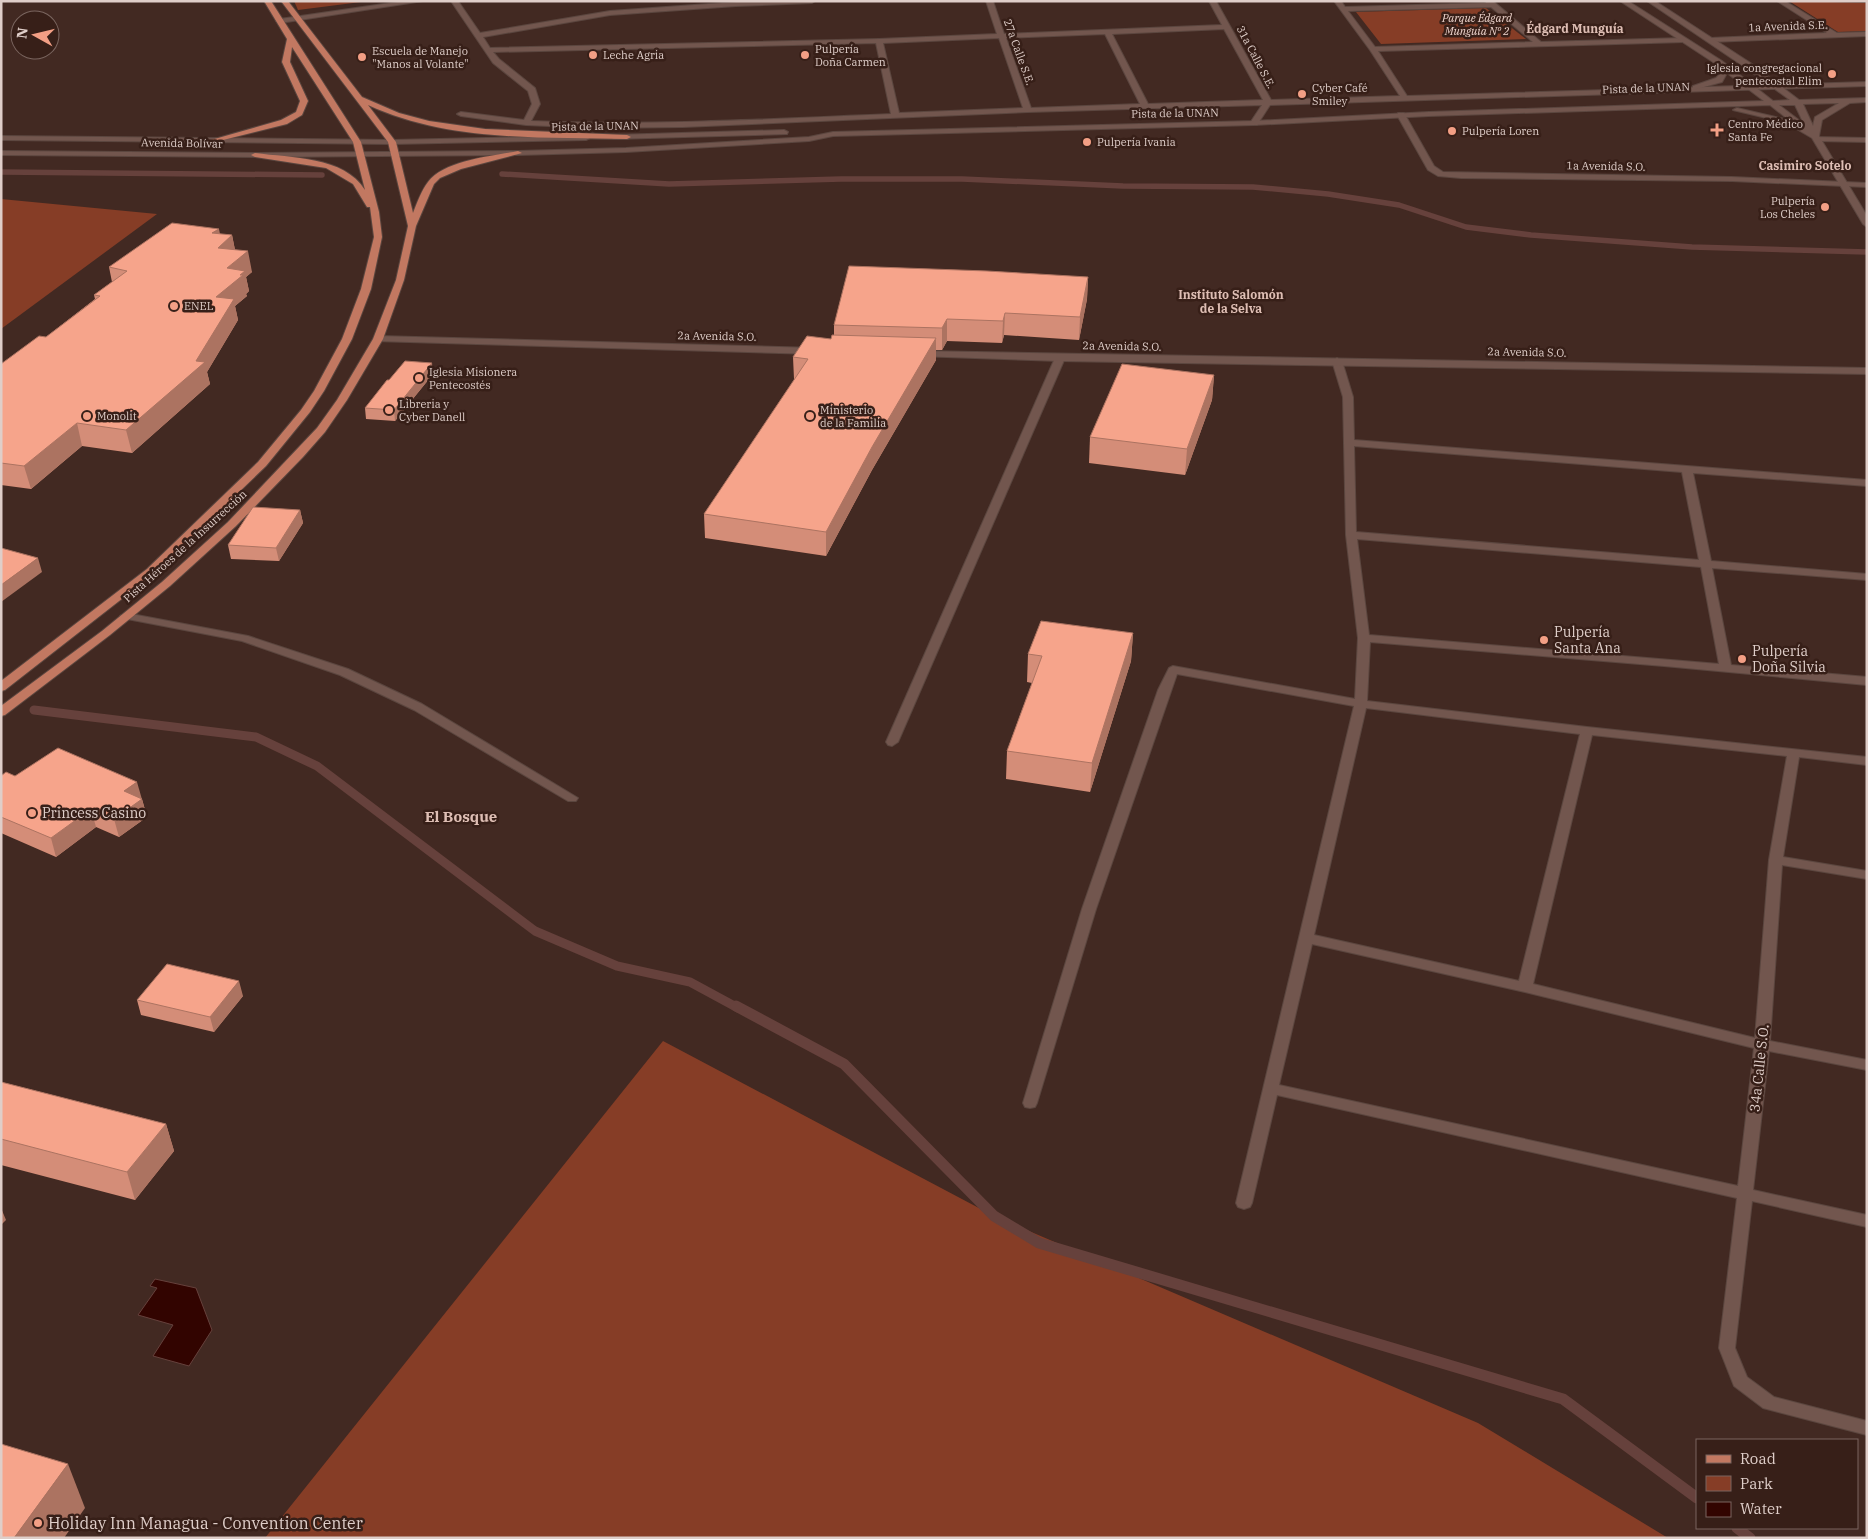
<svg xmlns="http://www.w3.org/2000/svg" width="1868" height="1539" viewBox="0 0 1868 1539" font-family="'IBM Plex Serif',serif">
<rect width="100%" height="100%" fill="#422922"/>
<!-- green -->
<g fill="#863d26">
<path d="M294 1H361V2L298 10Z"/>
<path d="M1789 1 1867 3V31L1838 32Z"/>
<path d="M1486 8 1526 39 1381 44 1356 12Z"/>
<path d="M1 199 157 214 1 329Z"/>
<path d="M663 1041 994 1216 1478 1423 1668 1538H265Z"/>
</g>
<!-- water -->
<path fill="#320400" stroke="#66413c" d="M155 1279 196 1288 212 1330 189 1366 153 1356 173 1325 138 1315 157 1288 150 1286Z"/>
<g fill="none" stroke-linecap="round" stroke-linejoin="round">
<!-- stream-far2 -->
<g stroke="#66413c" stroke-width="5.5">
<path d="M1 172 322 175"/>
<path d="M502 174 669 184 841 179H962L1123 186 1253 187 1328 194 1399 205 1466 227 1531 235 1692 247 1867 252"/>
</g>
<!-- stream-far1 -->
<path stroke="#66413c" stroke-width="9" d="M34 710 256 737 317 766 535 931 617 966 690 982 738 1008"/>
<!-- stream -->
<g stroke="#66413c" stroke-width="11">
<path d="M736 1006 844 1064 994 1216 1039 1243 1563 1399 1697 1498"/>
<path d="M1737 1528 1750 1538"/>
</g>
<!-- street casing -->
<g stroke="#5b463f" stroke-width="2">
<g id="street">
<path d="M451 1H458L480 33 610 11 736 2 815 1 812 3 736 6 610 15 483 37 490 48 879 39 997 34 986 1H993L1004 34 1222 25 1209 1H1216L1271 100 1400 96 1370 50 1334 1H1341L1345 7 1486 3 1485 1H1493L1541 42 1684 38 1688 40 1684 42 1378 51 1407 96 1867 82V86L1270 105 1257 125H1254L1250 123 1262 105 1028 112 683 127 597 128 526 125 461 116 457 114 461 112 524 120 532 104 528 91 493 63ZM1491 7 1533 42 1375 47 1348 11ZM1224 29 1263 100 1148 104 1112 34ZM1105 34 1140 104 1031 108 1006 38ZM999 38 1023 108 899 113 883 43ZM876 43 891 114C771 119 651 126 531 121L540 104 535 88 499 59 493 52Z"/>
<path d="M1777 1H1785L1837 33 1867 32V36L1710 42 1706 40 1710 38 1827 33Z"/>
<path d="M1398 113H1404L1434 166 1443 172 1732 177 1867 183V187L1732 181 1461 178 1438 176 1428 170 1397 115Z"/>
<path d="M1814 137 1867 138V142L1817 141 1813 139Z"/>
<path d="M1060 355 1065 358 898 742 892 746 888 745 886 742 1055 358Z"/>
<path d="M1337 358 1342 361 1353 397 1354 440 1867 480V486L1693 473 1711 561 1867 574V580L1712 568 1731 665 1867 677V685L1664 666 1370 642 1367 701 1587 727 1867 757V765L1799 757 1783 857 1867 871V879L1782 865 1770 1041 1867 1060V1070L1769 1051 1753 1190 1867 1215V1227L1752 1201 1735 1348 1747 1377 1774 1397 1867 1421V1435L1763 1408 1734 1386 1719 1348 1737 1198 1277 1095 1252 1203 1250 1207 1244 1209 1238 1207 1236 1203 1354 706 1177 674 1096 909 1037 1103 1035 1107 1030 1108 1025 1107 1023 1103 1082 909 1158 690 1169 668 1173 666 1355 699 1358 638 1346 535 1343 397 1332 361ZM1354 446 1682 472 1699 560 1356 532ZM1357 539 1701 567 1719 664 1369 635ZM1366 708 1580 734 1519 981 1314 935ZM1592 735 1787 756 1769 860 1755 1038 1533 984ZM1312 944 1525 992 1754 1048 1738 1186 1279 1085Z"/>
<path d="M126 613 248 636 348 669 422 704 578 798 576 801H568L414 710 340 675 242 641 122 618 120 616Z"/>
</g>
</g>
<!-- secondary casing -->
<g stroke="#5b463f" stroke-width="2">
<g id="secondary">
<path d="M404 1H423L280 23 276 21 280 19Z"/>
<path d="M1620 1H1628L1722 61 1773 101 1790 100 1746 68 1647 1H1655L1752 64 1799 100 1867 98V102L1850 103 1822 120 1819 136 1867 216V227L1863 224 1812 138 1795 128 1775 120 1733 110 1737 108 1789 120 1770 105 1429 116 1254 125 833 136 809 141 626 152 518 155 255 157 1 155V151L255 153 518 151 626 148 809 137 833 132 1254 121 1429 112 1764 101 1727 73 1722 82 1693 90V86L1716 78 1720 74 1716 64ZM1839 103 1815 117 1813 126 1803 104ZM1779 105H1795L1804 124Z"/>
<path d="M784 130 788 132 787 134 614 139 610 137 614 135Z"/>
<path d="M1 136 392 140 586 136 590 138 586 140 392 144 1 140Z"/>
<path d="M378 336 815 348 820 351 815 354 375 341V337Z"/>
<path d="M920 351 1867 368V374L1060 361 917 356V352Z"/>
</g>
</g>
<!-- primary casing -->
<g stroke="#5b463f" stroke-width="2">
<g id="primary">
<path d="M264 1H271L361 142 379 212 382 237 371 289 352 339 324 391 310 412 266 466 155 573 5 690 1 691V681L147 569 258 462 301 410 314 391 342 339 361 289 374 237 370 207H367L353 184 326 168 255 157 251 155 255 153C291 158 344 156 365 190L353 142 292 47 290 62 308 101 302 115 287 124 215 142 211 140 281 120 296 112 300 101 282 62 287 39Z"/>
<path d="M281 1H288L362 97 399 113 429 121 485 129 627 135 631 137 627 139C541 137 448 142 368 105L396 142 413 213C417 203 421 191 428 182 444 160 493 156 518 151L522 153 461 169 440 178 434 184 416 226 404 280 383 339 347 400 325 432 303 457 236 526 170 586 110 635 5 715 1 716V706L102 631 162 582 228 522 317 428 337 400 373 339 396 280 408 226 388 142Z"/>
</g>
</g>
<!-- street -->
<use href="#street" fill="#72564e" fill-rule="evenodd"/>
<!-- secondary -->
<use href="#secondary" fill="#72564e" fill-rule="evenodd"/>
<!-- primary -->
<use href="#primary" fill="#c27861" fill-rule="evenodd"/>
</g>
<!-- wall -->
<g fill="#d48d78">
<path d="M220 234 232 235 235 250 252 272 246 277 249 291 246 294 247 296 235 306 238 320 207 372 210 384 132 453 82 446 31 489 1 485V364L46 337 95 299 94 295 112 282 109 267Z"/>
<path d="M1088 277 1087 299 1079 340 1004 335 1002 343 947 341 942 350H936V360L872 470 826 556 705 538 704 514 795 380 794 379 793 357 831 339 834 335V325Z"/>
<path d="M433 374 395 421 366 419 365 408 389 380Z"/>
<path d="M1214 375 1212 400 1185 475 1089 463 1090 437Z"/>
<path d="M300 510 303 523 279 561 231 559 228 545Z"/>
<path d="M1133 633 1131 661 1090 792 1006 779 1007 751 1032 683 1027 682 1028 654Z"/>
<path d="M1 776H15L141 799H142L147 817 119 837 96 827 56 857 1 833Z"/>
<path d="M243 996 214 1032 141 1015 137 1000Z"/>
<path d="M1 1082 166 1124 174 1151 135 1200 1 1165Z"/>
</g>
<!-- shaded-wall -->
<g fill="#ac7361">
<path d="M219 229 222 244 232 235 236 255 222 268 212 233Z"/>
<path d="M248 251 252 272 246 277 249 291 246 294 247 296 235 306 238 320 207 372 210 384 132 453 126 430 216 297 227 268Z"/>
<path d="M1088 277 1087 299 1079 340 1080 317Z"/>
<path d="M1005 313 1004 335 1002 343 1003 321Z"/>
<path d="M947 319V341L942 350V328Z"/>
<path d="M936 338V360L872 470 826 556V532L872 447Z"/>
<path d="M432 363 433 374 395 421 394 410Z"/>
<path d="M1214 375 1212 400 1185 475 1187 449Z"/>
<path d="M77 423 82 446 31 489 24 466Z"/>
<path d="M300 510 303 523 279 561 276 548Z"/>
<path d="M38 558 42 572 1 602V585Z"/>
<path d="M1133 633 1131 661 1090 792 1092 763Z"/>
<path d="M137 782 147 817 119 837 114 819 124 791Z"/>
<path d="M91 809 96 827 56 857 51 838Z"/>
<path d="M239 981 243 996 214 1032 210 1017Z"/>
<path d="M166 1124 174 1151 135 1200 127 1172Z"/>
<path d="M1 1208 6 1220 1 1225Z"/>
<path d="M68 1464 85 1508 64 1538H14Z"/>
</g>
<!-- building -->
<g fill="#f6a48b" stroke="#ac7361">
<path d="M172 223 219 229 212 233 232 235 218 248 248 251 227 268 245 271 240 275H243L216 297 234 299 196 361 205 362 126 430 77 423 24 466 1 463V364L39 336 46 337 100 296 94 295 127 271 109 267Z"/>
<path d="M849 266 987 271 1088 277 1080 317 1005 313 1003 321 947 319 942 328 834 325Z"/>
<path d="M832 335 936 338 872 447 826 532 704 514 808 359 793 357 807 336 831 339Z"/>
<path d="M405 361 432 363 394 410 365 408 387 380H389Z"/>
<path d="M1122 364 1214 375 1187 449 1090 437Z"/>
<path d="M253 507 300 510 276 548 228 545Z"/>
<path d="M1 548 38 558 1 585Z"/>
<path d="M1041 621 1133 633 1092 763 1007 751 1042 656 1028 654Z"/>
<path d="M58 748 137 782 124 791 142 799 114 819 91 809 51 838 1 817V776L6 772 15 776Z"/>
<path d="M167 964 239 981 210 1017 137 1000Z"/>
<path d="M1 1082 166 1124 127 1172 1 1139Z"/>
<path d="M1 1444 68 1464 14 1538H1Z"/>
</g>
<!-- markers -->
<g fill="#f39f85" stroke="#371f18" stroke-width="2">
<circle cx="593" cy="55" r="5"/>
<circle cx="805" cy="55" r="5"/>
<circle cx="362" cy="57" r="5"/>
<circle cx="1832" cy="74" r="5"/>
<circle cx="1302" cy="94" r="5"/>
<path d="M1714.5 122.5h5v5h5v5h-5v5h-5v-5h-5v-5h5z"/>
<circle cx="1452" cy="131" r="5"/>
<circle cx="1087" cy="142" r="5"/>
<circle cx="1825" cy="207" r="5"/>
<circle cx="174" cy="306" r="5"/>
<circle cx="419" cy="378" r="5"/>
<circle cx="389" cy="410" r="5"/>
<circle cx="87" cy="416" r="5"/>
<circle cx="810" cy="416" r="5"/>
<circle cx="1544" cy="640" r="5"/>
<circle cx="1742" cy="659" r="5"/>
<circle cx="32" cy="813" r="5"/>
<circle cx="38" cy="1523" r="5"/>
</g>
<g text-anchor="middle" dominant-baseline="central" stroke-width="5" stroke-linejoin="round" paint-order="stroke">
<!-- far-park labels -->
<g font-size="11" font-style="italic" fill="#f0d6ce" stroke="#371f18">
<text x="1477" y="18">Parque Édgard<tspan x="1477" dy="13">Munguía Nº 2</tspan></text>
</g>
<!-- far-street labels -->
<g font-size="11" fill="#dfcec9" stroke="#371f18">
<text transform="translate(1788 26) rotate(-2)">1a Avenida S.E.</text>
<text transform="translate(1019 52) rotate(70)">27a Calle S.E.</text>
<text transform="translate(1256 57) rotate(62)">31a Calle S.E.</text>
<text transform="translate(1646 88) rotate(-2)">Pista de la UNAN</text>
<text transform="translate(1175 113) rotate(-1)">Pista de la UNAN</text>
<text transform="translate(595 126) rotate(-1)">Pista de la UNAN</text>
<text transform="translate(182 143) rotate(1)">Avenida Bolívar</text>
<text transform="translate(1606 166) rotate(1)">1a Avenida S.O.</text>
<text transform="translate(717 336) rotate(1)">2a Avenida S.O.</text>
<text transform="translate(1122 346) rotate(1)">2a Avenida S.O.</text>
<text transform="translate(1527 352) rotate(1)">2a Avenida S.O.</text>
<text transform="translate(185 546) rotate(-42)">Pista Héroes de la Insurrección</text>
</g>
<!-- far-poi labels -->
<g font-size="11" fill="#dfcec9" stroke="#371f18" text-anchor="start">
<text x="815" y="49">Pulpería<tspan x="815" dy="13">Doña Carmen</tspan></text>
<text x="372" y="51">Escuela de Manejo<tspan x="372" dy="13">"Manos al Volante"</tspan></text>
<text x="603" y="55">Leche Agria</text>
<text x="1822" y="68" text-anchor="end">Iglesia congregacional<tspan x="1822" dy="13">pentecostal Elim</tspan></text>
<text x="1312" y="88">Cyber Café<tspan x="1312" dy="13">Smiley</tspan></text>
<text x="1728" y="124">Centro Médico<tspan x="1728" dy="13">Santa Fe</tspan></text>
<text x="1462" y="131">Pulpería Loren</text>
<text x="1097" y="142">Pulpería Ivania</text>
<text x="1815" y="201" text-anchor="end">Pulpería<tspan x="1815" dy="13">Los Cheles</tspan></text>
<text x="184" y="306">ENEL</text>
<text x="429" y="372">Iglesia Misionera<tspan x="429" dy="13">Pentecostés</tspan></text>
<text x="399" y="404">Libreria y<tspan x="399" dy="13">Cyber Danell</tspan></text>
<text x="820" y="410">Ministerio<tspan x="820" dy="13">de la Familia</tspan></text>
<text x="97" y="416">Monolit</text>
</g>
<!-- far-neighbourhood labels -->
<g font-size="12" font-weight="bold" fill="#debeb4" stroke="#371f18">
<text x="1575" y="28">Édgard Munguía</text>
<text x="1805" y="165">Casimiro Sotelo</text>
<text x="1231" y="294">Instituto Salomón<tspan x="1231" dy="14">de la Selva</tspan></text>
</g>
<!-- poi labels -->
<g font-size="14" fill="#dfcec9" stroke="#371f18" text-anchor="start">
<text x="1554" y="632">Pulpería<tspan x="1554" dy="16">Santa Ana</tspan></text>
<text x="1752" y="651">Pulpería<tspan x="1752" dy="16">Doña Silvia</tspan></text>
<text x="42" y="813">Princess Casino</text>
</g>
<!-- street labels -->
<g font-size="14" fill="#dfcec9" stroke="#371f18">
<text transform="translate(1759 1068) rotate(-84)">34a Calle S.O.</text>
</g>
<!-- neighbourhood labels -->
<g font-size="15" font-weight="bold" fill="#debeb4" stroke="#371f18">
<text x="461" y="816">El Bosque</text>
</g>
<!-- near-poi labels -->
<g font-size="16" fill="#dfcec9" stroke="#371f18" text-anchor="start">
<text x="48" y="1523">Holiday Inn Managua - Convention Center</text>
</g>
</g>
<!-- border -->
<rect width="1868" height="1539" fill="none" stroke="#dfcec9" stroke-width="5"/>
<!-- legend -->
<rect x="1696" y="1439" width="162" height="90" fill="#371f18" stroke="#7a655f"/>
<rect x="1706" y="1455" width="25" height="8" fill="#c27861" stroke="#7a655f"/>
<text x="1740" y="1464" font-size="15" fill="#dfcec9">Road</text>
<rect x="1706" y="1476" width="25" height="15" fill="#863d26" stroke="#7a655f"/>
<text x="1740" y="1489" font-size="15" fill="#dfcec9">Park</text>
<rect x="1706" y="1502" width="25" height="15" fill="#320400" stroke="#7a655f"/>
<text x="1740" y="1514" font-size="15" fill="#dfcec9">Water</text>
<!-- north arrow -->
<g transform="translate(35 35) rotate(278)"><circle r="24" fill="#371f18" stroke="#7a655f"/>
<path d="M0-4L9 19L0 12L-9 19Z" fill="#f39f85"/>
<text y="-8" font-size="14" font-weight="bold" text-anchor="middle" fill="#dfcec9">N</text>
</g>
</svg>
